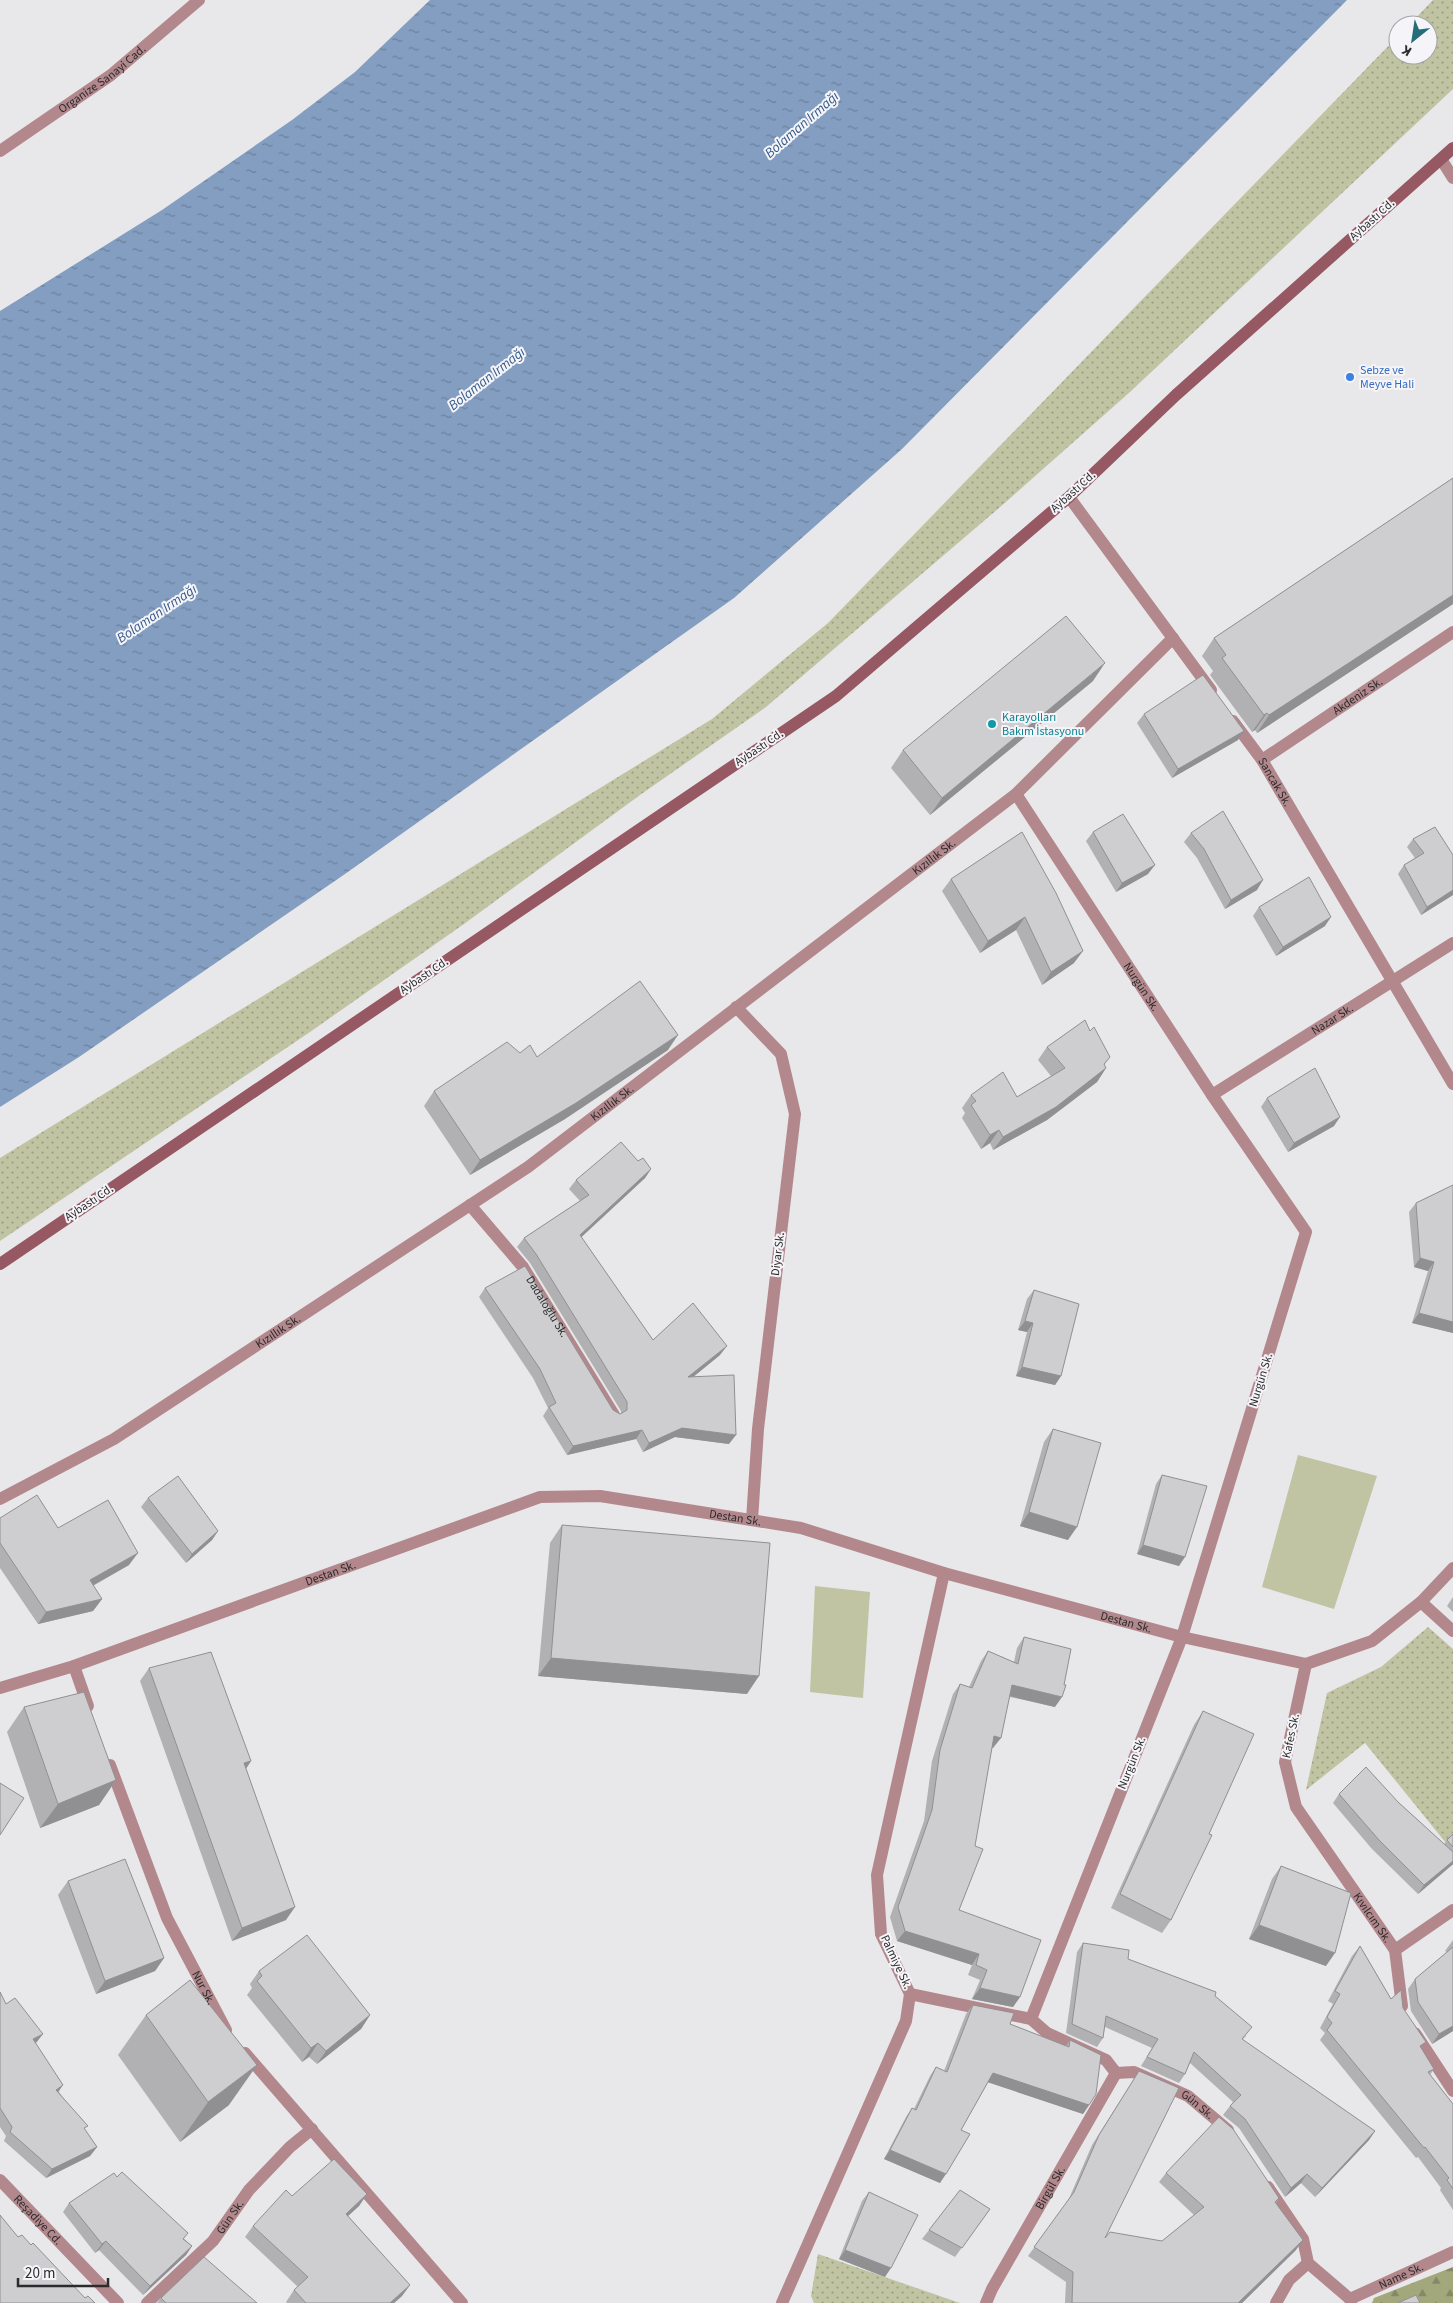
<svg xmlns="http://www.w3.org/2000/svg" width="1453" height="2303" viewBox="0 0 1453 2303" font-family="'Source Sans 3',sans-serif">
<defs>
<pattern id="forest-firs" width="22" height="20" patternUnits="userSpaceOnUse" patternTransform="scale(1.25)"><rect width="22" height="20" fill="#a3a87c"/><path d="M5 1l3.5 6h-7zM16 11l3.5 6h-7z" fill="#858966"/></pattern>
<pattern id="park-dots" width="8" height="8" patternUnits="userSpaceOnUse" patternTransform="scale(1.25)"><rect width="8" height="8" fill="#c0c4a2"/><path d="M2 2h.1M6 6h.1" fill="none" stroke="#9c9f84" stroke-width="1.8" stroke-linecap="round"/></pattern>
<pattern id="water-ripples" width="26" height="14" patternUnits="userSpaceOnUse" patternTransform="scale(1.25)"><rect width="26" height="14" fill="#839ec1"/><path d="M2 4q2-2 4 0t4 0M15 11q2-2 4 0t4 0" fill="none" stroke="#6b819d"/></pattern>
</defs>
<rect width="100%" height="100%" fill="#e8e8eb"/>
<!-- forest -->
<path fill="url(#forest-firs)" d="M1453 2267V2303H1372L1374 2298Z"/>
<!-- park -->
<g fill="url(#park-dots)">
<path d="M1433 0H1453V89L1130 392 999 508 766 707 640 795 464 924 310 1032 0 1241V1158L712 719 828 623 1398 36V55H1428V25H1409Z"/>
<path d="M1428 1627 1453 1649V1833L1446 1843 1365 1743 1306 1790 1327 1693 1381 1667Z"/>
<path d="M818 2254 960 2303H814L811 2296Z"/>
</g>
<!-- garden -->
<g fill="#c0c4a2">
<path d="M1298 1455 1377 1476 1334 1609 1262 1587Z"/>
<path d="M815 1586 870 1592 863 1698 810 1692Z"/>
</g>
<!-- water -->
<path fill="url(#water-ripples)" d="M430 0H1347L902 449 734 598 345 874 79 1057 0 1107V311L162 210 292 120 355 72Z"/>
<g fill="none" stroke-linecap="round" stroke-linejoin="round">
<!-- minor -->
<g stroke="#b3888d" stroke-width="12">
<path d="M1441 159 1453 178"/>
<path d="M1069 497 1211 690"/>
<path id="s1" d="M1233 721 1262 760 1453 1084"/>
<path id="s2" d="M1262 760 1453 632"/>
<path id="s3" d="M1016 794 1212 1095 1306 1232 1182 1637 1031 2019"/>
<path d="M736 1007 781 1054 795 1114 758 1429 752 1520"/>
<path id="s4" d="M1212 1095 1453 943"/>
<path id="s5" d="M470 1205 523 1267 614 1415"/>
<path id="s6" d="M0 1499 114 1439 528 1167 1016 794 1173 638"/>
<path d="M1421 1602 1453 1631"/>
<path id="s7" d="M1306 1664 1285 1762 1296 1807 1395 1950 1402 2006"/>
<path d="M74 1666 88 1706"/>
<path id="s8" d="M0 1688 74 1666 540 1497 600 1496 801 1528 944 1573 1182 1637 1306 1664 1372 1641 1421 1602 1453 1568"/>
<path id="s9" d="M110 1765 167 1918 226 2030"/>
<path d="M1395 1950 1453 1910"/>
<path id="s10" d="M910 1994 1031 2019 1047 2033 1106 2060 1116 2073 1134 2072 1188 2096 1228 2130"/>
<path d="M1415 2033 1453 2091"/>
<path d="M245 2053 462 2303"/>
<path id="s11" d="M0 2180 118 2303"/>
<path d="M1268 2187 1303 2239 1308 2263 1350 2299 1351 2303"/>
<path id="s12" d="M1350 2299 1453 2252"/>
<path id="s13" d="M147 2303 213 2241 249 2190 290 2147 312 2129"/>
<path d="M782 2303 906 2021 910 1994 881 1934 877 1875 944 1573"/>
<path id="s14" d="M986 2303 992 2289 1116 2073"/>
<path d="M1276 2303 1289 2280 1308 2263"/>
</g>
<!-- tertiary -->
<path stroke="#b3888d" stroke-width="12" id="s15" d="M0 151 111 75 199 0"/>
<!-- secondary -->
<path stroke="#965862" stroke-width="12" d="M0 1264 836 696 1069 497 1176 395 1453 148"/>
</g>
<!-- wall -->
<g fill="#b1b1b4">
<path d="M1453 478V604L1257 733 1255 730 1252 732 1210 675 1213 671 1202 656 1214 638Z"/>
<path d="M1093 681 930 815 891 768 903 750Z"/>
<path d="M1144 714 1238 740 1172 778 1137 723Z"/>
<path d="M1435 827 1453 895 1421 915 1398 874 1404 865 1415 858 1407 847 1413 839Z"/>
<path d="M1022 832 1074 963 1042 985 1016 930 980 953 942 891 951 879Z"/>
<path d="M1093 832 1148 874 1116 892 1086 841Z"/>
<path d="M1191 833 1257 890 1225 909 1197 858 1184 842Z"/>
<path d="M1259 907 1325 926 1276 956 1253 916Z"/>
<path d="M1090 1031 1110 1057 1104 1065 1106 1068 1097 1082 1047 1120 993 1150 990 1143 981 1149 962 1118 965 1113 962 1108 971 1095 1017 1097 1051 1076 1038 1060 1047 1047Z"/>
<path d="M668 1050 565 1119 470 1175 424 1106 434 1091 520 1053 537 1057Z"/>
<path d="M1267 1098 1334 1126 1288 1152 1261 1107Z"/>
<path d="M638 1161 651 1169 645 1178 581 1237 653 1340 720 1355 693 1377 729 1444 675 1437 643 1452 636 1439 567 1455 543 1416 548 1408 533 1378 479 1297 485 1288 613 1410 620 1414H621V1411L530 1263 517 1247 524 1238 580 1201 569 1189 576 1180Z"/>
<path d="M1453 1185V1333L1412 1323 1428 1271 1414 1267 1409 1212 1416 1203Z"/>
<path d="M1034 1290 1061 1376 1055 1385 1016 1376 1027 1332 1018 1330 1027 1299Z"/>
<path d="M1053 1429 1068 1540 1020 1526 1044 1442Z"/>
<path d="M1162 1475 1179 1566 1137 1554 1156 1484Z"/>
<path d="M148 1498 218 1531 212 1540 186 1563 141 1507Z"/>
<path d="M0 1518 58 1528 129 1565 93 1586 102 1599 93 1611 38 1624 0 1568Z"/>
<path d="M562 1525 747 1694 538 1676 550 1543Z"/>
<path d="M1453 1597V1612L1447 1606Z"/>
<path d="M1024 1637 1055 1707 1010 1697 993 1748H992L959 1910 1020 1997 1013 2007 972 1999 980 1980 968 1975 972 1965 897 1941 890 1917 924 1821 932 1761 953 1694 960 1684 969 1687 981 1661 988 1651 1014 1662 1017 1648Z"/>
<path d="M149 1668 251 1761 246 1769 286 1920 232 1941 140 1681Z"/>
<path d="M24 1707 116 1780 99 1805 40 1828 7 1732Z"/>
<path d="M1203 1711 1209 1834 1171 1920 1162 1933 1111 1908 1194 1725Z"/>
<path d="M1339 1794 1398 1802 1444 1844 1453 1834V1865H1452L1418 1894 1372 1849 1333 1803Z"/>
<path d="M1281 1866 1326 1966 1249 1939 1272 1879Z"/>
<path d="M68 1881 164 1958 155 1971 96 1994 58 1895Z"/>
<path d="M1453 1940V2031L1432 2044 1411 2011 1408 1989 1415 1979 1447 1952 1445 1951Z"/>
<path d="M1083 1943 1128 1959 1215 1996 1246 2036 1242 2040 1375 2131 1369 2140 1315 2197 1301 2183 1285 2197 1239 2128 1223 2115 1233 2102 1190 2063 1185 2074 1179 2083 1141 2066 1152 2048 1105 2027 1103 2038 1097 2047 1066 2033 1077 1952Z"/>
<path d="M1360 1946 1391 1999 1403 2008 1421 2049 1434 2069 1430 2075 1453 2104V2210L1440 2190 1441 2188 1418 2157 1416 2158 1320 2040 1325 2033 1320 2028 1333 2004 1328 2001 1352 1956Z"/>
<path d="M259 1971 370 2015 361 2029 317 2064 309 2057 302 2062 247 1995 252 1988 250 1984Z"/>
<path d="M0 1992 6 2004 36 2043H35L59 2092 97 2147 90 2156 46 2178 4 2141 6 2136 0 2127Z"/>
<path d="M973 2005 1010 2024 1066 2046 1070 2040 1089 2105 1083 2114 988 2082 961 2130 940 2183 884 2159 906 2117 912 2108 914 2109 930 2076 936 2067 944 2071 966 2014Z"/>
<path d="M146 2015 229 2105 180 2142 118 2055Z"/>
<path d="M1139 2071 1105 2238 1162 2241 1194 2215 1159 2182 1166 2173 1279 2198 1276 2203 1296 2250 1242 2303H1065L1066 2282 1028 2256 1068 2201 1092 2145Z"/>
<path d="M117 2177 192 2246 186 2255 143 2295 99 2250 95 2253 63 2212 69 2203Z"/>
<path d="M869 2192 885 2277 839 2259 862 2201Z"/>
<path d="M367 2194 359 2206 348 2216 410 2285 402 2296 394 2303H287L286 2302 294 2290 298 2287 245 2237 253 2226 292 2196Z"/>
<path d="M990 2209 955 2257 922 2239 929 2230Z"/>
<path d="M161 2298 257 2303H157Z"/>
</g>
<!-- shaded-wall -->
<g fill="#909092">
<path d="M1453 595V604L1257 733 1269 715Z"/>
<path d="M1105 663 1093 681 930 815 942 798Z"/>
<path d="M1267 713 1255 730 1252 732 1264 715Z"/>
<path d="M1244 731 1238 740 1172 778 1178 769Z"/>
<path d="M1155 865 1148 874 1116 892 1122 883Z"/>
<path d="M1263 880 1257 890 1225 909 1231 900Z"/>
<path d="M1453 890V895L1421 915 1427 907Z"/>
<path d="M1025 917 1016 930 980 953 988 941Z"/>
<path d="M1331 917 1325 926 1276 956 1283 947Z"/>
<path d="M1083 951 1074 963 1042 985 1051 972Z"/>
<path d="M678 1035 668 1050 565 1119 470 1175 480 1160Z"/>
<path d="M1106 1068 1097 1082 1047 1120 993 1150 1003 1137Z"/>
<path d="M1340 1117 1334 1126 1288 1152 1294 1143Z"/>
<path d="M999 1130 990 1143 981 1149 990 1135Z"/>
<path d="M651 1169 645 1178 574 1244 580 1235Z"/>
<path d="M1420 1258 1434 1262 1428 1271 1414 1267Z"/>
<path d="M1419 1313 1453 1322V1333L1412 1323Z"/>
<path d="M1025 1321 1033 1323 1027 1332 1018 1330Z"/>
<path d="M727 1346 720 1355 682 1386 688 1377Z"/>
<path d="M1022 1367 1061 1376 1055 1385 1016 1376Z"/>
<path d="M682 1428 736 1435 729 1444 675 1437 643 1452 649 1443Z"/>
<path d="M642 1430 636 1439 567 1455 573 1446Z"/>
<path d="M1029 1512 1077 1527 1068 1540 1020 1526Z"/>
<path d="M218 1531 212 1540 186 1563 192 1554Z"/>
<path d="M1143 1545 1185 1557 1179 1566 1137 1554Z"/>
<path d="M138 1553 129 1565 81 1592 90 1580Z"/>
<path d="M102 1599 93 1611 38 1624 46 1612Z"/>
<path d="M551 1658 759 1676 747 1694 538 1676Z"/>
<path d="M1012 1685 1062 1697 1055 1707 1005 1695Z"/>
<path d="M994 1736 1001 1738 993 1748 987 1747Z"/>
<path d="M251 1761 242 1774 244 1763Z"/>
<path d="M116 1780 99 1805 40 1828 58 1804Z"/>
<path d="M1453 1861V1864L1452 1865 1418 1894 1424 1885Z"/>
<path d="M295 1907 286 1920 232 1941 242 1928Z"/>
<path d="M1259 1925 1335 1953 1326 1966 1249 1939Z"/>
<path d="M905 1931 979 1954 972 1965 897 1941Z"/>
<path d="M164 1958 155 1971 96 1994 105 1981Z"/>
<path d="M980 1988 1020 1997 1013 2007 972 1999Z"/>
<path d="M370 2015 361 2029 317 2064 326 2051Z"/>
<path d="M1453 2026V2031L1432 2044 1439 2034Z"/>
<path d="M43 2034 36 2043 26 2048 33 2039Z"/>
<path d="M318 2043 309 2057 302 2062 311 2048Z"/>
<path d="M257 2065 229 2105 180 2142 208 2102Z"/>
<path d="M993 2073 1089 2105 1083 2114 987 2082Z"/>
<path d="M63 2085 57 2094 56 2090Z"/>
<path d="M1375 2131 1369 2140 1315 2197 1322 2188Z"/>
<path d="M97 2147 90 2156 46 2178 52 2169Z"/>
<path d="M890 2150 946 2174 940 2183 884 2159Z"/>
<path d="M1307 2174 1301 2183 1285 2197 1291 2188Z"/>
<path d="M367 2194 359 2206 338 2225 346 2214Z"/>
<path d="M1303 2240 1296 2250 1242 2303H1238Z"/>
<path d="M106 2241 99 2250 95 2253 102 2244Z"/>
<path d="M192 2246 186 2255 143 2295 150 2286Z"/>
<path d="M845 2250 891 2268 885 2277 839 2259Z"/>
<path d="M410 2285 402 2296 394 2303H390Z"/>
</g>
<!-- building -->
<g fill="#ceced1" stroke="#909092">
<path d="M1453 478V595L1269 715 1267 713 1264 715 1222 658 1226 655 1214 638Z"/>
<path d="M1066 616 1105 663 942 798 903 750Z"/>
<path d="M1203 675 1244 731 1178 769 1144 714Z"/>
<path d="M1223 811 1263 880 1231 900 1204 849 1191 833Z"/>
<path d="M1123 814 1155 865 1122 883 1093 832Z"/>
<path d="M1435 827 1453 855V890L1427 907 1404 865 1424 853 1413 839Z"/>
<path d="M1022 832 1056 893 1083 951 1051 972 1025 917 988 941 951 879Z"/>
<path d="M1309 877 1331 917 1283 947 1259 907Z"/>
<path d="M640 981 678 1035 576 1103 480 1160 434 1091 507 1042 520 1053 530 1045 537 1057Z"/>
<path d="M1085 1020 1090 1031 1094 1027 1110 1057 1104 1064 1106 1068 1056 1107 1003 1137 999 1130 990 1135 971 1105 976 1101 971 1095 1003 1072 1017 1097 1065 1068 1047 1047Z"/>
<path d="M1315 1068 1340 1117 1294 1143 1267 1098Z"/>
<path d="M621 1142 638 1161 643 1158 651 1169 580 1235 653 1340 693 1303 727 1346 688 1377 734 1375 736 1435 682 1428 649 1443 642 1430 573 1446 549 1407 556 1403 540 1369 485 1288 525 1266 613 1410 620 1414 627 1410V1402L536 1254 524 1238 589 1195 576 1180Z"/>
<path d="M1453 1185V1322L1419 1313 1434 1262 1420 1258 1416 1203Z"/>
<path d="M1034 1290 1079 1304 1061 1376 1022 1367 1033 1323 1025 1321Z"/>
<path d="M1053 1429 1101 1443 1077 1527 1029 1512Z"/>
<path d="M1162 1475 1207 1486 1185 1557 1143 1545Z"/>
<path d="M178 1476 218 1531 192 1554 148 1498Z"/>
<path d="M37 1495 58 1528 108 1500 138 1553 90 1580 102 1599 46 1612 0 1543V1518Z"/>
<path d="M562 1525 770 1543 759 1676 551 1658Z"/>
<path d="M1024 1637 1071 1649 1064 1685H1066L1062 1697 1012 1685 1001 1738 994 1736 975 1846 983 1849 959 1910 1041 1940 1020 1997 980 1988 987 1970 976 1965 979 1954 905 1931 898 1907 932 1810 940 1750 960 1684 972 1688 988 1651 1018 1664Z"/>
<path d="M211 1652 251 1761 244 1763 295 1907 242 1928 149 1668Z"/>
<path d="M84 1692 116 1780 58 1804 24 1707Z"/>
<path d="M1203 1711 1254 1734 1209 1834 1212 1835 1171 1920 1120 1894Z"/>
<path d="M1366 1767 1398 1802 1453 1852V1861L1424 1885 1379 1840 1339 1794Z"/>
<path d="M0 1783 24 1798 0 1835Z"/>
<path d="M1453 1834V1847L1447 1840Z"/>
<path d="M125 1859 164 1958 105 1981 68 1881Z"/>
<path d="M1281 1866 1351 1893 1335 1953 1259 1925Z"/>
<path d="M307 1935 370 2015 326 2051 318 2043 311 2048 257 1981 262 1976 259 1971Z"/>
<path d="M1083 1943 1129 1950 1128 1959 1216 1992 1215 1996 1252 2027 1242 2039 1375 2131 1322 2188 1307 2174 1291 2188 1245 2119 1230 2106 1241 2095 1194 2052 1185 2074 1147 2057 1158 2039 1106 2016 1103 2038 1072 2024Z"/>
<path d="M1360 1946 1391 1999 1401 1990 1403 2008 1426 2042 1420 2046 1434 2069 1428 2072 1453 2104V2189L1447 2180 1449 2178 1425 2147 1424 2148 1327 2030 1332 2023 1327 2017 1340 1994 1335 1991Z"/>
<path d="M1453 1947V2026L1439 2034 1418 2002 1415 1979Z"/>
<path d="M190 1980 257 2065 208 2102 146 2015Z"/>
<path d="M0 1992 6 2004 15 1998 43 2034 33 2039 63 2085 56 2090 88 2126 84 2128 97 2147 52 2169 10 2132 12 2127 0 2108Z"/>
<path d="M973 2005 1014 2013 1010 2024 1069 2047 1070 2040 1101 2055 1096 2094 1089 2105 993 2073 961 2130 970 2134 946 2174 890 2150 912 2108 916 2110 936 2067 947 2072Z"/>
<path d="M1139 2071 1179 2088 1105 2238 1110 2232 1162 2241 1204 2207 1166 2173 1219 2117 1233 2129 1279 2198 1275 2202 1303 2240 1238 2303H1072L1073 2272 1034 2247 1074 2192 1099 2135Z"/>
<path d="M334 2159 367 2194 346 2214 410 2285 390 2303H306L294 2290 308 2277 253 2226 286 2190 292 2196Z"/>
<path d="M122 2172 188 2233 183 2239 192 2246 150 2286 106 2241 102 2244 69 2203 114 2173 117 2177Z"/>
<path d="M960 2190 990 2209 962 2248 929 2230Z"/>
<path d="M869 2192 918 2215 891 2268 845 2250Z"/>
<path d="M0 2215 18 2237 22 2235 31 2245 33 2243 85 2298 88 2296 95 2303H0Z"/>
<path d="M204 2257 257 2303H166L161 2298Z"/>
<path d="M1416 2295 1420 2303H1398Z"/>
</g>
<!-- markers -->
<circle fill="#3f7fe0" stroke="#f5f5f9" stroke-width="2" cx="1350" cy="377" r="5"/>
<circle fill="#0f9aa8" stroke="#f5f5f9" stroke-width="2" cx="992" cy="724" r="5"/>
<g text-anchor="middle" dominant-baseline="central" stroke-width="4" stroke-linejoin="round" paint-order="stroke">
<!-- street labels -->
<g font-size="12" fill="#2b2b2c" stroke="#f5f5f9">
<text stroke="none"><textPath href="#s15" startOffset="125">Organize Sanayi Cad.</textPath></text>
<text transform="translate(1372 220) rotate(-42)">Aybastı Cd.</text>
<text transform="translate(1073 492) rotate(-42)">Aybastı Cd.</text>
<text stroke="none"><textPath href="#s2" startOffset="115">Akdeniz Sk.</textPath></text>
<text transform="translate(759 748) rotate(-34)">Aybastı Cd.</text>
<text stroke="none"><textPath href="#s1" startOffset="74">Sancak Sk.</textPath></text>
<text stroke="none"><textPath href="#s6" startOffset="1135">Kızıllık Sk.</textPath></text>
<text transform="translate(424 976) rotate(-34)">Aybastı Cd.</text>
<text stroke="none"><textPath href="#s3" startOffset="230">Nurgün Sk.</textPath></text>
<text stroke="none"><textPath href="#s4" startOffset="142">Nazar Sk.</textPath></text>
<text stroke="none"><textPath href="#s6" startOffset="730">Kızıllık Sk.</textPath></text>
<text transform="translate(89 1203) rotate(-34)">Aybastı Cd.</text>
<text transform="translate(778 1254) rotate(-83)">Diyar Sk.</text>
<text stroke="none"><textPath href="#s5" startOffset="128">Dadaloğlu Sk.</textPath></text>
<text stroke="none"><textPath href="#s6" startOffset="325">Kızıllık Sk.</textPath></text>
<text transform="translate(1261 1380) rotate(-73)">Nurgün Sk.</text>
<text stroke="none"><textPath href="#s8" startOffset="770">Destan Sk.</textPath></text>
<text stroke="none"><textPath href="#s8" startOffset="350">Destan Sk.</textPath></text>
<text stroke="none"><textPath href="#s8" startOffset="1175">Destan Sk.</textPath></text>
<text transform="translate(1291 1736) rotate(-78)">Kafes Sk.</text>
<text transform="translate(1132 1763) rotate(-68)">Nurgün Sk.</text>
<text stroke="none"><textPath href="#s7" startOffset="281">Kıvılcım Sk.</textPath></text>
<text transform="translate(896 1962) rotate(65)">Palmiye Sk.</text>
<text stroke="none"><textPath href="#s9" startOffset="242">Nur Sk.</textPath></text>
<text stroke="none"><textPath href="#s10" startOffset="316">Gün Sk.</textPath></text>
<text stroke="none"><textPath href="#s14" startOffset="132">Birgül Sk.</textPath></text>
<text stroke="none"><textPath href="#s13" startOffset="120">Gün Sk.</textPath></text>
<text stroke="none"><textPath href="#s11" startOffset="55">Reşadiye Cd.</textPath></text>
<text stroke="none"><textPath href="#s12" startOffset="56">Name Sk.</textPath></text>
</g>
<!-- shop labels -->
<g font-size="12" fill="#366cbe" stroke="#f5f5f9" text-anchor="start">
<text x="1360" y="370">Sebze ve<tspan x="1360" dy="14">Meyve Hali</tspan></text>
</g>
<!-- culture labels -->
<g font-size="12" fill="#0d838f" stroke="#f5f5f9" text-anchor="start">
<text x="1002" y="717">Karayolları<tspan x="1002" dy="14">Bakım İstasyonu</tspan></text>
</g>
<!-- water labels -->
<g font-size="14" font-style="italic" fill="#325888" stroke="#f5f5f9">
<text transform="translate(802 125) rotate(-41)">Bolaman Irmağı</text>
<text transform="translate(487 379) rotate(-38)">Bolaman Irmağı</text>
<text transform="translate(157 614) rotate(-34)">Bolaman Irmağı</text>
</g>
</g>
<!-- north arrow -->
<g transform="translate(1413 40) rotate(210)"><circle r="24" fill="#f5f5f9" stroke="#a4a4a7"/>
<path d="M0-4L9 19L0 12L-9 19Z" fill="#266d7a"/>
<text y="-8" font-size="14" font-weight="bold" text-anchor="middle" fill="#2b2b2c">K</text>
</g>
<!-- scale -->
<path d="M18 2278v8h90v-8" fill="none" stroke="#2b2b2c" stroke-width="2.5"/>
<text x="25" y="2278" font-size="15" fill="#2b2b2c" stroke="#f5f5f9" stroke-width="4" paint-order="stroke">20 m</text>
</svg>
